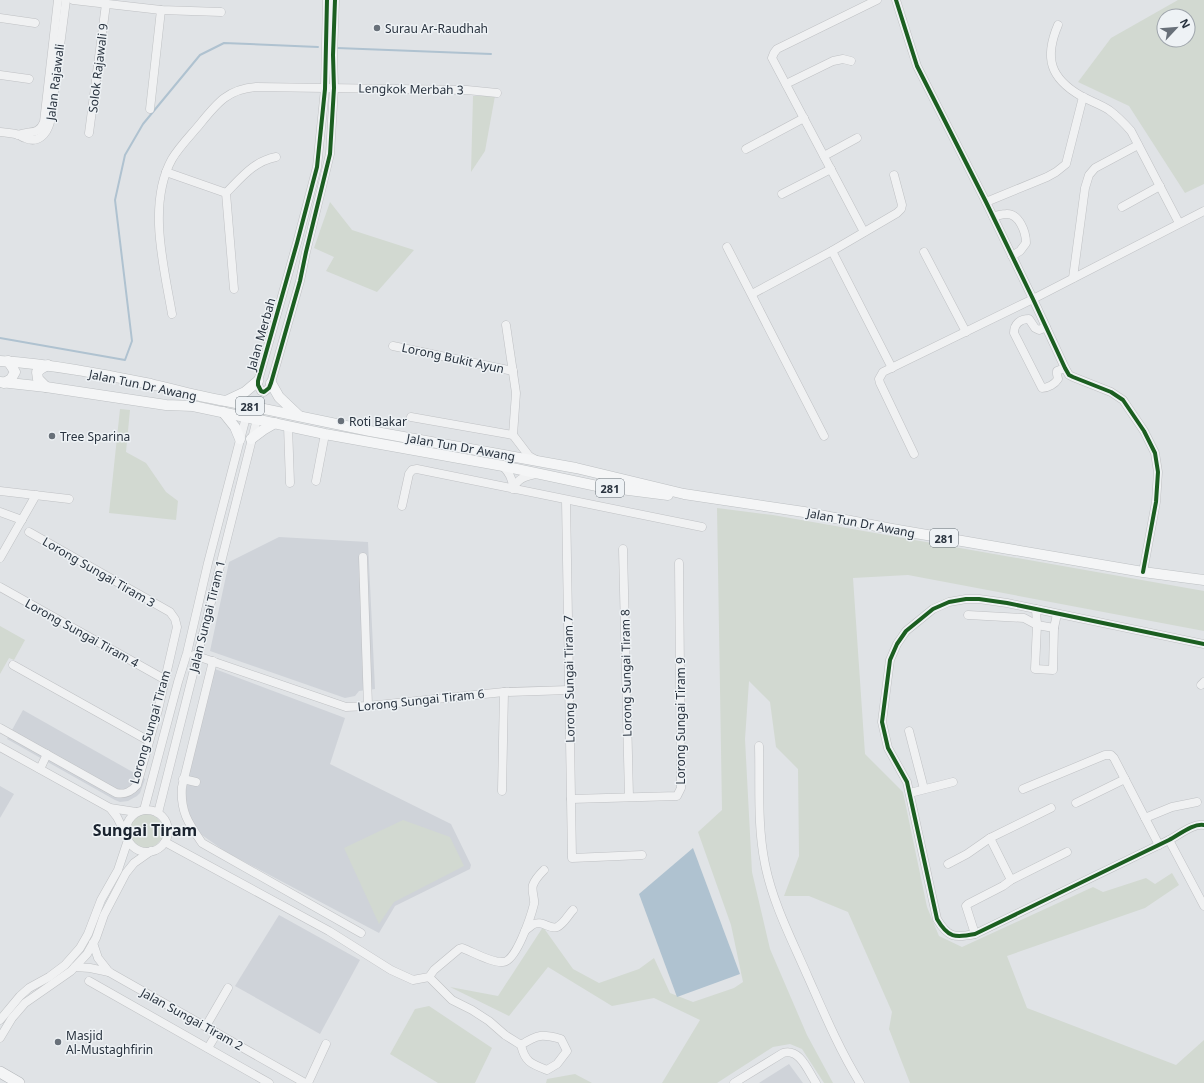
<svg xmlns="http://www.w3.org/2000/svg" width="1204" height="1083" viewBox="0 0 1204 1083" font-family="'Noto Sans',sans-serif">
<rect width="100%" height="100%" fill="#e0e3e6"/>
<!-- built -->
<g fill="#cfd3d9">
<path d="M279 537 368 542 375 689 359 691 355 696 345 698 210 651 229 562Z"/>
<path d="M215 669 345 718 330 764 451 824 471 865 470 869 395 906 379 933 226 852 199 833 190 817 185 798 188 775Z"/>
<path d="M23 710 145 779 140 793 137 796 128 801 120 802 115 800 7 739Z"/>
<path d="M0 786 14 794 0 818Z"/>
<path d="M279 915 360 960 320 1034 235 986Z"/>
<path d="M789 1064 803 1083H759Z"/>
</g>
<!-- green -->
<g fill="#d2d9d1" fill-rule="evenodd">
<path d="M1178 0H1204V184L1185 193 1129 106 1078 82 1111 38ZM1164 16H1188V40H1164Z"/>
<path d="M473 96H495L485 151 471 172Z"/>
<path d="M330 202 352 230 414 250 377 292 326 271 334 257 314 248Z"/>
<path d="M120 409 130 410 126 452 146 463 166 492 178 501 176 520 109 513Z"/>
<path d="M717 508 773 515 1204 591V631L908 575 853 578 865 754 903 792 927 907 939 936 962 947 1093 887 1103 892 1146 878 1155 884 1172 873 1179 885 1145 908 1007 956 1027 1008 1176 1065 1204 1040V1083H910L889 1029 892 1012 848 912 809 896H784L799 856 798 769 776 747 770 702 749 681 745 739 752 872 770 949 807 1035 833 1083H824L802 1049 790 1044 773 1047 717 1083H662L700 1020 654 998 612 1006 548 967 509 1016 450 987 498 996 543 927 573 969 599 983 639 969 654 958 670 993 693 1002 734 988 743 982 731 925 698 832 722 810Z"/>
<path d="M0 626 25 640 14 660 9 658 0 674Z"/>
<circle cx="146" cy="831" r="17"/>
<path d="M403 820 450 837 464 866 394 902 379 924 344 848Z"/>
<path d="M429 1006 492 1048 475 1083H438L390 1054 415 1009Z"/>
<path d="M575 1074 592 1083H546L547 1079Z"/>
</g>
<!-- water -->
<path fill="#afc2d0" d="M693 848 740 974 677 997 639 894Z"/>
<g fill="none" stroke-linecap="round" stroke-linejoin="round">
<!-- stream -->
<g stroke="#afc2d0" stroke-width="2">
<path d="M337 48 491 54"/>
<path d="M0 338 125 360 132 341 115 200 125 155 143 124 200 55 224 43 318 47"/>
</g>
<!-- minor casing -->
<g stroke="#bfc1c4" stroke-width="9">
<g id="minor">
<path d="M73 0 161 10 221 12"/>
<path d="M327 0 325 89 317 167 297 243 258 381V385L261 391 264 392 269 388 271 383 300 281 306 252 330 154 334 88 333 55 335 0"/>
<path d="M896 0 917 66 986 202 1033 299 1065 368 1069 375 1073 377 1111 392 1123 400 1144 431 1155 453 1158 472 1156 502 1143 572"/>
<path d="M0 18 35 23"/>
<path d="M1058 25C1044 58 1050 78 1081 96 1090 101 1100 104 1109 110 1117 116 1124 123 1131 131L1179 223"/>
<path d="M0 75 29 79"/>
<path d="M786 84 833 61 843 59 851 61"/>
<path d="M150 109 161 10"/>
<path d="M0 132C6 133 14 133 19 135 21 136 23 138 25 138 38 144 47 134 50 122L66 0"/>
<path d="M89 133 106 4"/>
<path d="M18 135C30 130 38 136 44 122L58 0"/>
<path d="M746 149 804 118"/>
<path d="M824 156 857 138"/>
<path d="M166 172 226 193"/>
<path d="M782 194 831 169"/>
<path d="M986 202 1047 177 1056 172 1066 164 1083 97"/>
<path d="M1122 207 1160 186"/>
<path d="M993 216C997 216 1002 214 1006 214 1019 213 1026 232 1026 243L1020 251 1012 256"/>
<path d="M864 232 772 58 774 53 777 49 877 0"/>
<path d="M727 247 824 436"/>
<path d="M832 251 892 368"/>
<path d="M924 252 966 332"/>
<path d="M1073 278 1085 188 1089 175 1095 168 1138 145"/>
<path d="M234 289 226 193C241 178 254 161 276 157"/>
<path d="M752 294 832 251 897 213 901 209 902 205 894 175"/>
<path d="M172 314C164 267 147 204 172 159 179 147 191 135 200 124 217 103 228 89 256 87L467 90 497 93"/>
<path d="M506 325 516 393 513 435 529 456 536 460"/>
<path d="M1046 327 1039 330 1035 328 1029 319C1020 319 1014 324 1014 333L1042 388C1048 388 1055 384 1058 379L1057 374V371L1065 368"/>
<path d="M393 346 513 371"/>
<path d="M411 417 513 435"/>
<path d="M288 426 290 483"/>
<path d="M914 454 880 383 879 379 883 372 1033 299 1204 211"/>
<path d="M503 466C509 473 513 479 513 489"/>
<path d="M316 481 325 434"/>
<path d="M513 489C518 478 524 477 536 474"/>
<path d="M0 491 69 499"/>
<path d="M566 500 572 858 642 855"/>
<path d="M402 506 409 474 412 470 417 469 702 527"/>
<path d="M0 512 22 520"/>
<path d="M623 549 629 797"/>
<path d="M363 557 368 706"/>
<path d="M0 558 36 495"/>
<path d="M0 587 164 679"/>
<path d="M1036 609 1037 625 1035 669 1053 670 1054 628 1057 614"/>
<path d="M968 615 1024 618 1037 625 1054 628"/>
<path d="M1204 644 1007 603 979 599H966L949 602 933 609 906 631 897 644 890 660 882 722 888 748 907 782 937 919C948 938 955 938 975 934L1169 840C1179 835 1193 823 1204 825"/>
<path d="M194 655 346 707 368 706 504 692 569 690"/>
<path d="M213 661 182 787C180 812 189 824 202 843L361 933"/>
<path d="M13 665 149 741"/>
<path d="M1201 685 1204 682"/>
<path d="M0 728 116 793C125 795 131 792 137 785L158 710 177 627 175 619 170 612 29 532"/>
<path d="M909 731 924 789"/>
<path d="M759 746C760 786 757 825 765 864 773 904 792 940 808 977 824 1013 839 1049 860 1083"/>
<path d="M0 747 110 808 136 812"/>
<path d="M40 769 47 754"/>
<path d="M183 779 196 782"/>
<path d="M1023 789 1105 755H1111L1114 758 1159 845"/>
<path d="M502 791 504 692"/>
<path d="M910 793 953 782"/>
<path d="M571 799 677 796 681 788 679 563"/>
<path d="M1076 803 1125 779"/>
<path d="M110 808 117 817 125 833"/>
<circle cx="147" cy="831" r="21"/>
<path d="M144 810 178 682 187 653 208 563 246 417"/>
<path d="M158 813 257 419"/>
<path d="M1145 818 1172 807 1197 802"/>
<path d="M990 838 1011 880"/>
<path d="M1169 840 1204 906"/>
<path d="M165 842 329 931 391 970 413 980 429 977 434 970 459 949 462 948C473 952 492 963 503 962 516 962 531 916 534 904 535 898 531 891 533 885 535 879 539 875 544 870"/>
<path d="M948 864 967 854 990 838 1051 808"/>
<path d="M525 931C527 929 530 927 532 925 542 919 549 930 557 927 564 924 568 915 573 910"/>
<path d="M975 934 967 909 966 906 968 904 1003 886 1011 880 1067 852"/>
<path d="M93 943 98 958 109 972 305 1083"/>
<path d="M75 967 90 968 109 972"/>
<path d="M429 977 452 1000 472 1010 489 1021 505 1035 521 1045C538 1034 542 1034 561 1039L567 1051 557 1064 547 1070C531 1064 525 1062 521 1045"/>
<path d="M89 981 269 1083"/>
<path d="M0 1020 20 996 29 988 49 977 65 965 80 948 88 934 101 900 118 870 128 840"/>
<path d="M206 1026 228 988"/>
<path d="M0 1038 12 1018 25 1003 71 971 87 954 96 938 104 915 126 873 134 863 151 851"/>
<path d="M208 1048 217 1033"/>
<path d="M308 1083 326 1044"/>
<path d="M734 1083 783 1053C800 1048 808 1071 816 1083"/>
</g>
</g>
<!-- major casing -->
<g stroke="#bdc0c3" stroke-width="11">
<g id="major">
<path d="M0 361C51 364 101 374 151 384 176 390 200 397 226 401L370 431 576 468 684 494 804 512 892 529 1143 572 1204 580"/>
<path d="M0 382 46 387 166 405 193 406 325 434 503 466 597 486 668 495"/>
<path d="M4 383 11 379 15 372 12 367 8 361"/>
<path d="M271 383 279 397 298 415"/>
<path d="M46 387 38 379 37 372 42 368 48 365"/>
<path d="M226 401 245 392 258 381"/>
<path d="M223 412 235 427 240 439"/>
<path d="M251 439 263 430 275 423"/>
</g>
</g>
<!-- highway casing -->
<g stroke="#b3b6ba" stroke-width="12">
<path id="highway" d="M0 1072 19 1083"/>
</g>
<!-- minor -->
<use href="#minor" stroke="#f0f1f2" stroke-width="8"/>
<!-- major -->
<use href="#major" stroke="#f4f5f6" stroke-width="10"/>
<!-- highway -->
<use href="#highway" stroke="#f4f5f6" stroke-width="11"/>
<!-- cycleway casing -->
<g stroke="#eef2f5" stroke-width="6">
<g id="cycleway">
<path d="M327 0 325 89 317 167 297 243 258 381V385L261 391 264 392 269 388 271 383 300 281 306 252 330 154 334 88 333 55 335 0"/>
<path d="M896 0 917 66 986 202 1033 299 1065 368 1069 375 1073 377 1111 392 1123 400 1144 431 1155 453 1158 472 1156 502 1143 572"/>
<path d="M1204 644 1007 603 979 599H966L949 602 933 609 906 631 897 644 890 660 882 722 888 748 907 782 937 919C948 938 955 938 975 934L1169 840C1179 835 1193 823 1204 825"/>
</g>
</g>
<!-- cycleway -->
<use href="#cycleway" stroke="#1b5e20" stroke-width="4"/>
</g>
<!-- markers -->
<g fill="#687079" stroke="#eef2f5" stroke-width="1.5">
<circle cx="377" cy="28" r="4"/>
<circle cx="341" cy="421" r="4"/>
<circle cx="52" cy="436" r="4"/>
<circle cx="58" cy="1042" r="4"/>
</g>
<g text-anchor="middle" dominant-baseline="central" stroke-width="3" stroke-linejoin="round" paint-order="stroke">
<!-- shield labels -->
<g fill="#eef2f5" stroke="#636c75" stroke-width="1">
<rect x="236" y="397" width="28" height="18" rx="3"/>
<rect x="596" y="479" width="28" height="18" rx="3"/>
<rect x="930" y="529" width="28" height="18" rx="3"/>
</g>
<g font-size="11" font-weight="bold" fill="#28323e">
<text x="250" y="406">281</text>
<text x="610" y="488">281</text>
<text x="944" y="538">281</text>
</g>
<!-- poi labels -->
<g font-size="12" fill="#28323e" stroke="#eef2f5" text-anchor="start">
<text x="385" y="28">Surau Ar-Raudhah</text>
<text x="349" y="421">Roti Bakar</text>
<text x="60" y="436">Tree Sparina</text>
<text x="66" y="1035">Masjid<tspan x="66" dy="14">Al-Mustaghfirin</tspan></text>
</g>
<!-- street labels -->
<g font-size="12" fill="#28323e" stroke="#eef2f5">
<text transform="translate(98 68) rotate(-83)">Solok Rajawali 9</text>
<text transform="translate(55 82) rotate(-83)">Jalan Rajawali</text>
<text transform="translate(411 89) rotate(1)">Lengkok Merbah 3</text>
<text transform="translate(261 334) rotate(-74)">Jalan Merbah</text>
<text transform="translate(453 358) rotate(12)">Lorong Bukit Ayun</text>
<text transform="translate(143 385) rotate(12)">Jalan Tun Dr Awang</text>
<text transform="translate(461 447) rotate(10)">Jalan Tun Dr Awang</text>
<text transform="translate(861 523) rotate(11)">Jalan Tun Dr Awang</text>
<text transform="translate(99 572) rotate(30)">Lorong Sungai Tiram 3</text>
<text transform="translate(207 616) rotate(-76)">Jalan Sungai Tiram 1</text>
<text transform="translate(82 633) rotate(29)">Lorong Sungai Tiram 4</text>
<text transform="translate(626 673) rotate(-91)">Lorong Sungai Tiram 8</text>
<text transform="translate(569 679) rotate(-91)">Lorong Sungai Tiram 7</text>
<text transform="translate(421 700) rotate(-6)">Lorong Sungai Tiram 6</text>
<text transform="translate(680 721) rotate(-90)">Lorong Sungai Tiram 9</text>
<text transform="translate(150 727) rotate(-74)">Lorong Sungai Tiram</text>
<text transform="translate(192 1019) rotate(29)">Jalan Sungai Tiram 2</text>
</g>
<!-- district labels -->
<g font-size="16" font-weight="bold" fill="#1a232f" stroke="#eef2f5">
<text x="145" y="830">Sungai Tiram</text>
</g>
</g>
<!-- north arrow -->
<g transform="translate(1176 28) rotate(64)"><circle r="19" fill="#eef2f5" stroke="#9fa5ac"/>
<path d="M0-3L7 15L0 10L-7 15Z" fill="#687079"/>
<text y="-6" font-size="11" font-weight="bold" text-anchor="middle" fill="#28323e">N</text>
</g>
</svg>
